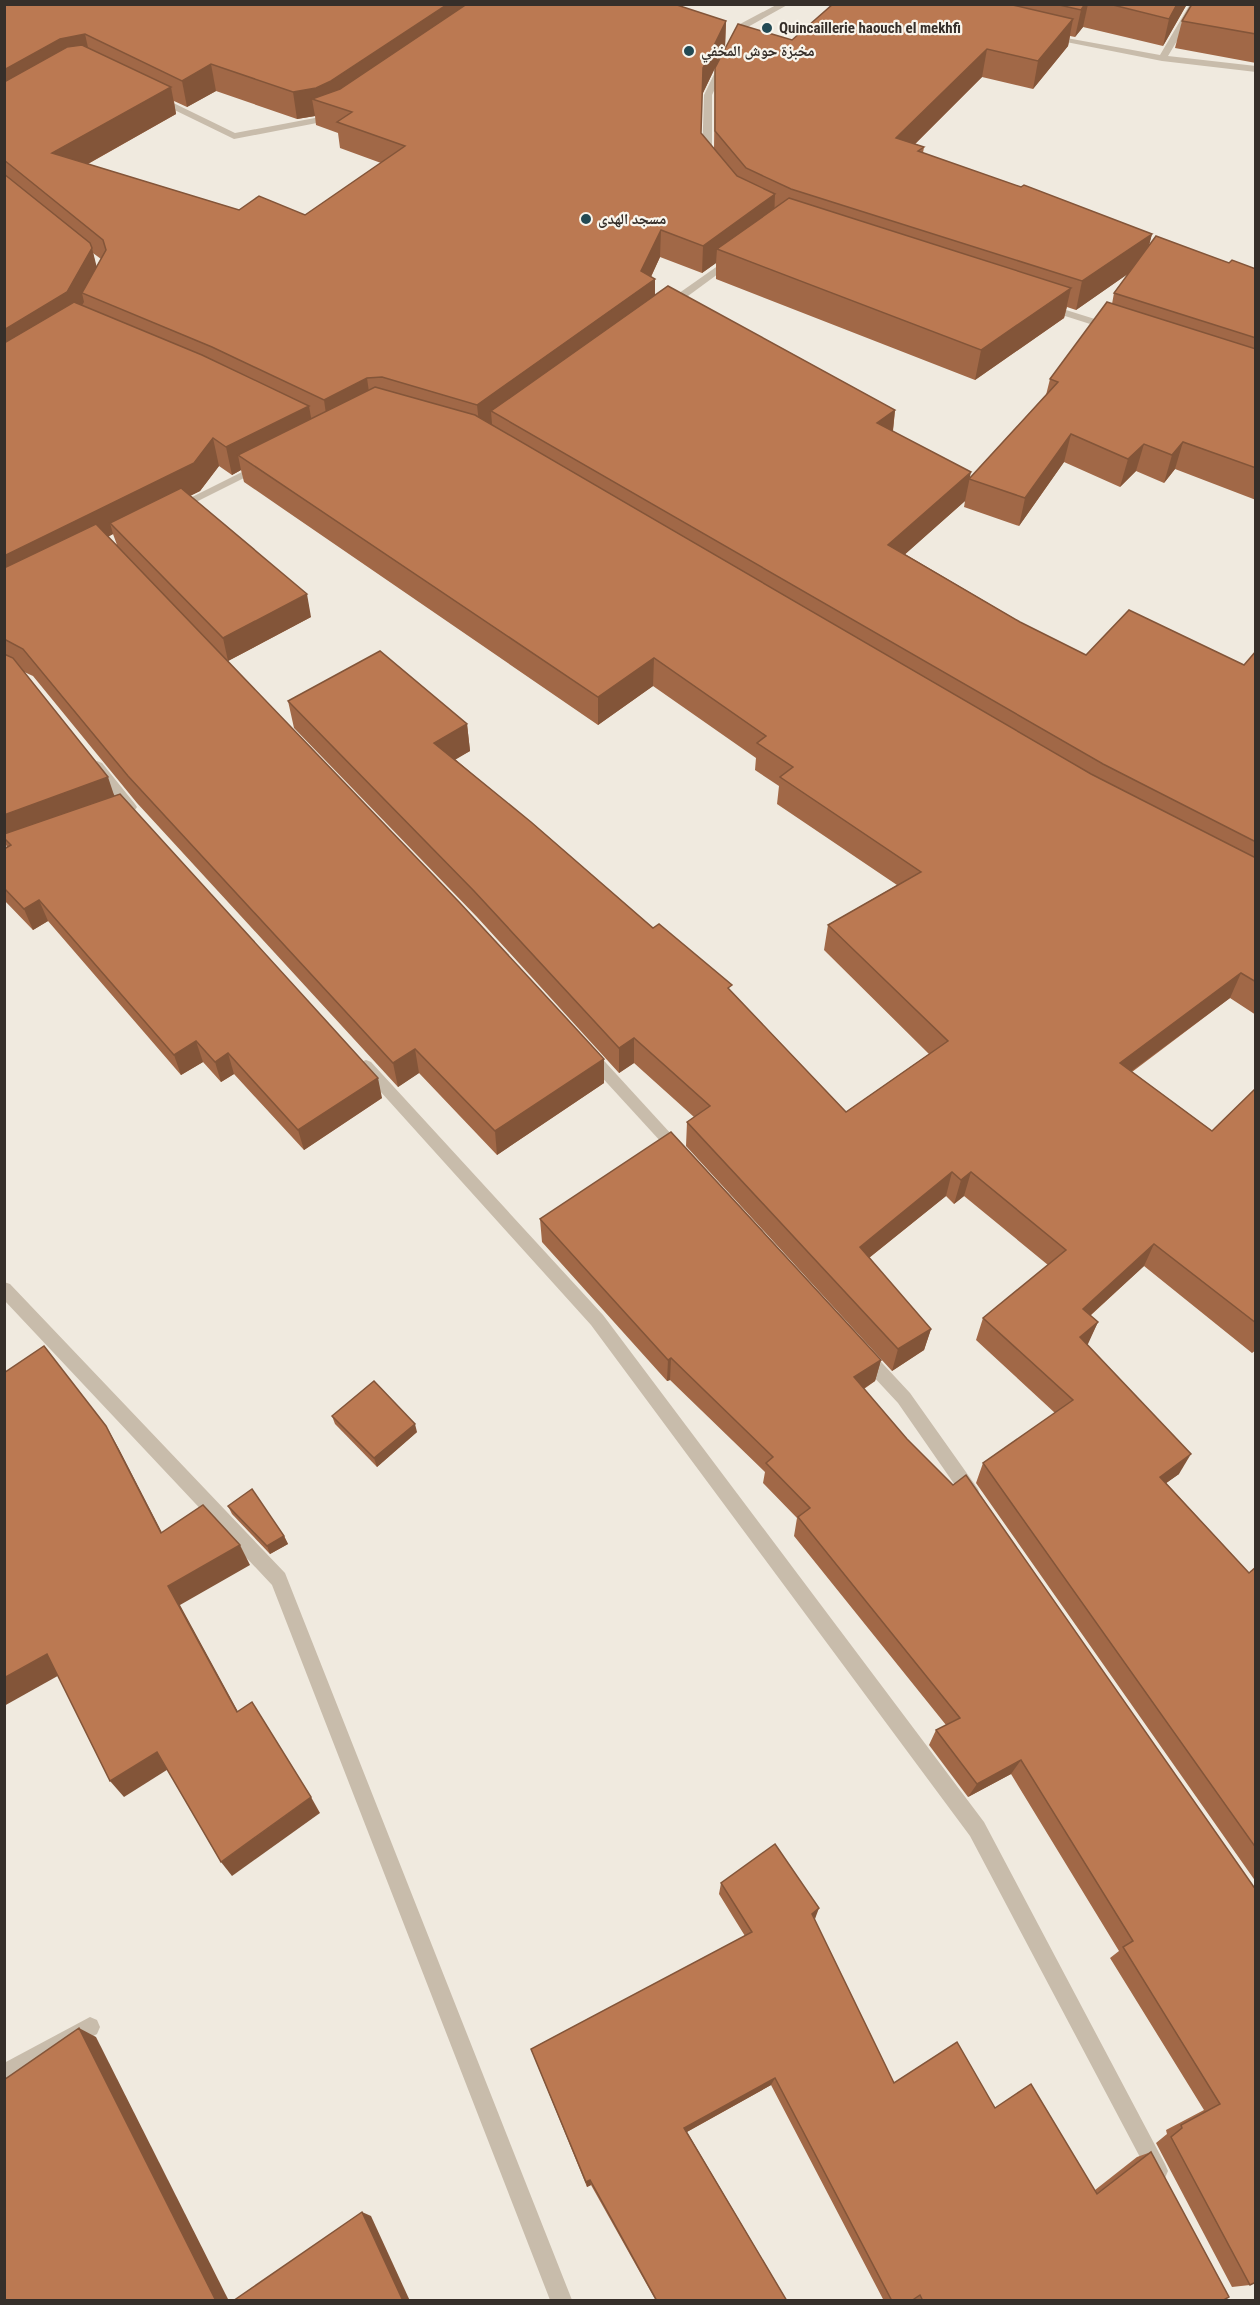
<svg xmlns="http://www.w3.org/2000/svg" width="1260" height="2305" viewBox="0 0 1260 2305" font-family="'Roboto Condensed','Noto Naskh Arabic',sans-serif">
<rect width="100%" height="100%" fill="#f0eadf"/>
<g fill="none" stroke-linecap="round" stroke-linejoin="round">
<!-- minor -->
<g fill="#c8bcab" fill-rule="evenodd">
<path d="M778 4H789L746 28 737 45H731L730 43 740 24Z"/>
<path d="M1190 4H1199L1168 56 1256 66V72L1162 61 1046 38 1050 35 1160 55Z"/>
<path d="M723 61 727 64 712 95V159L707 162 702 159 704 95 719 64Z"/>
<path d="M157 95 235 133 320 117 335 111 340 114 322 122 234 139 154 100V96Z"/>
<path d="M729 258 737 260 673 307H665V303Z"/>
<path d="M1047 304 1117 326 1118 328 1109 330 1043 309V305Z"/>
<path d="M258 464 264 467 262 469 182 509H174L172 507Z"/>
<path d="M97 761 102 763 135 804 137 807 135 810 123 811 122 807 91 766Z"/>
<path d="M591 1050 596 1052 683 1147 685 1151 683 1155 678 1157 673 1155 586 1060 584 1056 586 1052Z"/>
<path d="M366 1060 371 1062 603 1315 984 1822 1165 2164 1168 2171 1165 2178 1158 2181 1151 2178 970 1836 591 1325 361 1070 359 1066 361 1062Z"/>
<path d="M4 1282 10 1284 285 1573 572 2300H550L272 1585 4 1300Z"/>
<path d="M864 1348 870 1350 910 1393 978 1489 980 1495 978 1501 972 1503 966 1501 898 1403 858 1360 856 1355 858 1350Z"/>
<path d="M90 2017 97 2020 100 2027 97 2034 4 2084V2063Z"/>
</g>
</g>
<!-- wall -->
<g fill="#a16847" fill-rule="evenodd">
<path d="M4 4 726 21 725 47 702 95 701 133 714 149 715 68 792 40 833 4H1187L1163 46 1083 27 1075 37 1070 36 1068 46 1033 89 982 77 915 144 924 147 923 153 1152 234 1148 247 1256 269V500L1175 469 1164 483 1136 471 1120 487 1064 462 1019 526 964 507 965 501 905 554 1020 622 1086 655 1244 665 1256 651V1015L1230 998 1132 1072 1212 1131 1256 1088V1350L1252 1353 1144 1266 1090 1316 1098 1322 1087 1344 1179 1474 1166 1483 1249 1573 1256 1567V1882L976 1483 983 1463 1055 1413 976 1340 983 1318 1048 1265 964 1196 954 1204 946 1196 869 1258 931 1329 924 1350 892 1371 686 1146 687 1122 694 1117 634 1063 619 1073 477 917 294 728 288 701 467 724 470 751 455 759 653 928 731 991 846 1112 929 1054 824 950 828 925 897 885 777 804 779 786 755 770 756 758 653 686 598 725 244 482 241 470 232 475 219 466 200 491 190 496 311 617 228 661 604 1083 497 1155 419 1073 398 1087 137 803 33 676 22 671 115 796 382 1098 304 1150 234 1074 221 1082 203 1062 181 1075 48 921 33 930 4 900V849L7 847 6 845H4ZM216 91 297 119 315 116 316 125 338 133 340 148 381 163 305 215 239 210 88 164 176 114 174 101 187 107ZM93 253 101 259 96 267ZM660 257 702 273 716 263V279L975 380 1064 318 1067 307 1076 310 1129 273 1114 293 1112 304 1050 379 1046 395 970 478 893 431 895 410 655 295 651 277ZM113 534 117 545 108 537Z"/>
<path d="M1256 4V63L1175 48 1182 21Z"/>
<path d="M540 1219 881 1360 875 1381 864 1389 1256 1890 1250 2285 1232 2287 1156 2143 1167 2134 1166 2130 1204 2110 1110 1958 1119 1951 1011 1774 968 1797 929 1745 936 1730 946 1725 794 1536 797 1518 763 1483 765 1472 670 1380 667 1381 542 1242Z"/>
<path d="M332 1416 417 1432 377 1467 335 1424Z"/>
<path d="M228 1506 284 1536 288 1544 270 1554 232 1514Z"/>
<path d="M721 1883 814 1920 894 2083 995 2108 1095 2190 1137 2157 1151 2152 1222 2301H914L913 2299 911 2301H884L771 2085 687 2132 787 2301H656L591 2185 587 2187 531 2049 745 1936 719 1894Z"/>
</g>
<!-- shaded-wall -->
<g fill="#835539">
<path d="M448 4H489L337 107 312 99 315 116 297 119 293 92Z"/>
<path d="M1085 4H1088L1083 27 1075 37 1081 10Z"/>
<path d="M1177 4H1187L1163 46 1169 19Z"/>
<path d="M1073 19 1068 46 1033 89 1038 61Z"/>
<path d="M726 21 725 47 702 95 703 68Z"/>
<path d="M85 34 91 61 4 101V70L60 39Z"/>
<path d="M987 49 982 77 893 166 896 138Z"/>
<path d="M211 64 216 91 187 107 182 81Z"/>
<path d="M171 87 176 114 59 180 52 153Z"/>
<path d="M775 194 774 221 717 249 716 263 702 273 703 246Z"/>
<path d="M661 230 660 257 647 285 655 279V307L491 411 492 424 480 433 477 405 641 271Z"/>
<path d="M1152 234 1145 262 1076 310 1082 281Z"/>
<path d="M92 248 99 276 82 293 84 302 74 319 4 363V330Z"/>
<path d="M1071 288 1064 318 975 380 981 350Z"/>
<path d="M367 378 371 406 328 428 324 400Z"/>
<path d="M309 406 314 434 238 455 241 470 232 475 226 447Z"/>
<path d="M895 410 892 438 877 423Z"/>
<path d="M1071 434 1064 462 1019 526 1025 498Z"/>
<path d="M213 438 219 466 200 491 118 531 110 523 113 534 4 588V556Z"/>
<path d="M1183 442 1175 469 1164 483 1172 455Z"/>
<path d="M1144 444 1136 471 1120 487 1128 459Z"/>
<path d="M971 472 965 501 884 573 888 545Z"/>
<path d="M307 594 311 617 228 661 223 638Z"/>
<path d="M654 658 653 686 598 725V697Z"/>
<path d="M467 724 470 751 438 770 434 743Z"/>
<path d="M108 777 117 804 4 838V815Z"/>
<path d="M39 900 48 921 33 930 24 909Z"/>
<path d="M1241 973 1230 998 1110 1087 1120 1063Z"/>
<path d="M634 1038V1063L619 1073V1048Z"/>
<path d="M196 1041 203 1062 181 1075 174 1055Z"/>
<path d="M415 1049 419 1073 398 1087 393 1063Z"/>
<path d="M228 1053 234 1074 221 1082 215 1062Z"/>
<path d="M604 1059V1083L497 1155 495 1131Z"/>
<path d="M378 1078 382 1098 304 1150 298 1130Z"/>
<path d="M952 1172 946 1196 855 1269 860 1247Z"/>
<path d="M971 1172 964 1196 954 1204 961 1180Z"/>
<path d="M1154 1244 1144 1266 1073 1331 1083 1309Z"/>
<path d="M1098 1322 1088 1344 1071 1359 1080 1337Z"/>
<path d="M931 1329 924 1350 892 1371 898 1349Z"/>
<path d="M671 1358 670 1380 667 1381 668 1360Z"/>
<path d="M881 1360 875 1381 849 1398 854 1377Z"/>
<path d="M415 1424 417 1432 377 1467 374 1458Z"/>
<path d="M106 1426 119 1449 173 1554 161 1533Z"/>
<path d="M1191 1454 1179 1474 1148 1496 1160 1477Z"/>
<path d="M284 1536 288 1544 270 1554 267 1546Z"/>
<path d="M240 1545 250 1565 180 1605 248 1730 237 1712 168 1586Z"/>
<path d="M47 1654 63 1673 4 1706V1678Z"/>
<path d="M157 1752 170 1768 124 1797 110 1781Z"/>
<path d="M1021 1760 1011 1774 968 1797 977 1784Z"/>
<path d="M311 1797 320 1813 232 1876 221 1862Z"/>
<path d="M819 1908 815 1919 812 1914Z"/>
<path d="M79 2028 96 2037 229 2301H216Z"/>
<path d="M775 2078 771 2085 683 2134 684 2128Z"/>
<path d="M590 2180 591 2185 587 2187 586 2182Z"/>
<path d="M362 2212 371 2216 410 2301H403Z"/>
</g>
<!-- building -->
<g fill="#bb7952" stroke="#835539" stroke-width="1.5">
<path d="M4 4H448L331 81 316 88 293 92 211 64 182 81 85 34 60 39 4 70Z"/>
<path d="M467 4H674L726 21 703 68 701 133 737 176 775 194 703 246 661 230 641 271 655 279 477 405 382 377 367 378 324 400 212 347 82 293 106 250 103 240 4 160V82L67 47 82 45 171 87 52 153 239 210 259 196 305 215 405 146 337 122 352 112 312 99 340 89Z"/>
<path d="M833 4H1008L1073 19 1038 61 987 49 896 138 924 147 918 151 1021 187 1024 185 1152 234 1082 281 791 189 746 168 715 131V68L738 24 792 40Z"/>
<path d="M1055 4H1085L1081 10Z"/>
<path d="M1109 4H1177L1169 19Z"/>
<path d="M1192 4H1256V34L1182 21Z"/>
<path d="M4 174 90 243 92 248 67 292 4 330Z"/>
<path d="M789 198 1071 288 981 350 717 249Z"/>
<path d="M1156 236 1229 263 1232 260 1256 269V338L1114 293Z"/>
<path d="M668 286 895 410 877 423 971 472 888 545 1020 622 1086 655 1129 610 1244 665 1256 651V842L1103 764 491 411Z"/>
<path d="M74 302 202 355 309 406 226 447 213 438 194 463 4 556V343Z"/>
<path d="M1107 302 1256 349V468L1183 442 1172 455 1144 444 1128 459 1071 434 1025 498 969 479 1058 382 1050 379Z"/>
<path d="M375 387 475 415 1091 774 1256 858V982L1241 973 1120 1063 1212 1131 1256 1088V1323L1154 1244 1083 1309 1098 1322 1080 1337 1191 1454 1160 1477 1249 1573 1256 1567V1848L983 1463 1073 1400 983 1318 1066 1250 971 1172 961 1180 952 1172 860 1247 931 1329 898 1349 687 1122 710 1106 634 1038 619 1048 474 891 288 701 380 651 467 724 434 743 531 822 653 928 659 924 732 985 728 988 846 1112 948 1041 828 925 921 872 780 777 793 767 757 743 766 736 654 658 598 697 238 455Z"/>
<path d="M181 488 307 594 223 638 110 523Z"/>
<path d="M96 524 460 903 604 1059 495 1131 415 1049 393 1063 128 776 23 649 4 639V568Z"/>
<path d="M4 654 13 658 108 777 4 815Z"/>
<path d="M120 794 378 1078 298 1130 228 1053 215 1062 196 1041 174 1055 39 900 24 909 4 888V849L11 845 4 838V834Z"/>
<path d="M671 1132 881 1360 854 1377 907 1439 953 1485 966 1475 1256 1890V2282L1250 2285 1171 2137 1182 2128 1181 2125 1220 2104 1123 1947 1133 1941 1021 1760 977 1784 936 1730 960 1718 798 1517 810 1508 766 1463 773 1457 671 1358 668 1360 540 1219Z"/>
<path d="M44 1346 106 1426 161 1533 203 1505 240 1545 168 1586 237 1712 252 1702 311 1797 221 1862 157 1752 110 1781 47 1654 4 1678V1373Z"/>
<path d="M374 1381 415 1424 374 1458 332 1416Z"/>
<path d="M252 1489 284 1536 267 1546 228 1506Z"/>
<path d="M775 1844 819 1908 812 1914 894 2083 957 2042 995 2108 1031 2084 1097 2194 1151 2152 1229 2297 1222 2301H923L920 2295 911 2301H892L775 2078 684 2128 787 2301H657L590 2180 586 2182 531 2049 752 1932 721 1883Z"/>
<path d="M79 2028 216 2301H4V2080Z"/>
<path d="M362 2212 403 2301H233Z"/>
</g>
<!-- markers -->
<g fill="#234a54" stroke="#f8f4eb" stroke-width="2">
<circle cx="767" cy="28" r="6"/>
<circle cx="689" cy="51" r="6"/>
<circle cx="586" cy="219" r="6"/>
</g>
<g text-anchor="middle" dominant-baseline="central" stroke-width="4.5" stroke-linejoin="round" paint-order="stroke">
<!-- far-poi labels -->
<g font-size="15" font-weight="bold" fill="#362f2a" stroke="#f8f4eb" text-anchor="start">
<text x="779" y="28">Quincaillerie haouch el mekhfi</text>
<text x="701" y="51">مخبزة حوش المخفي</text>
<text x="598" y="219">مسجد الهدى</text>
</g>
</g>
<!-- border -->
<rect width="1260" height="2305" fill="none" stroke="#362f2a" stroke-width="12"/>
</svg>
